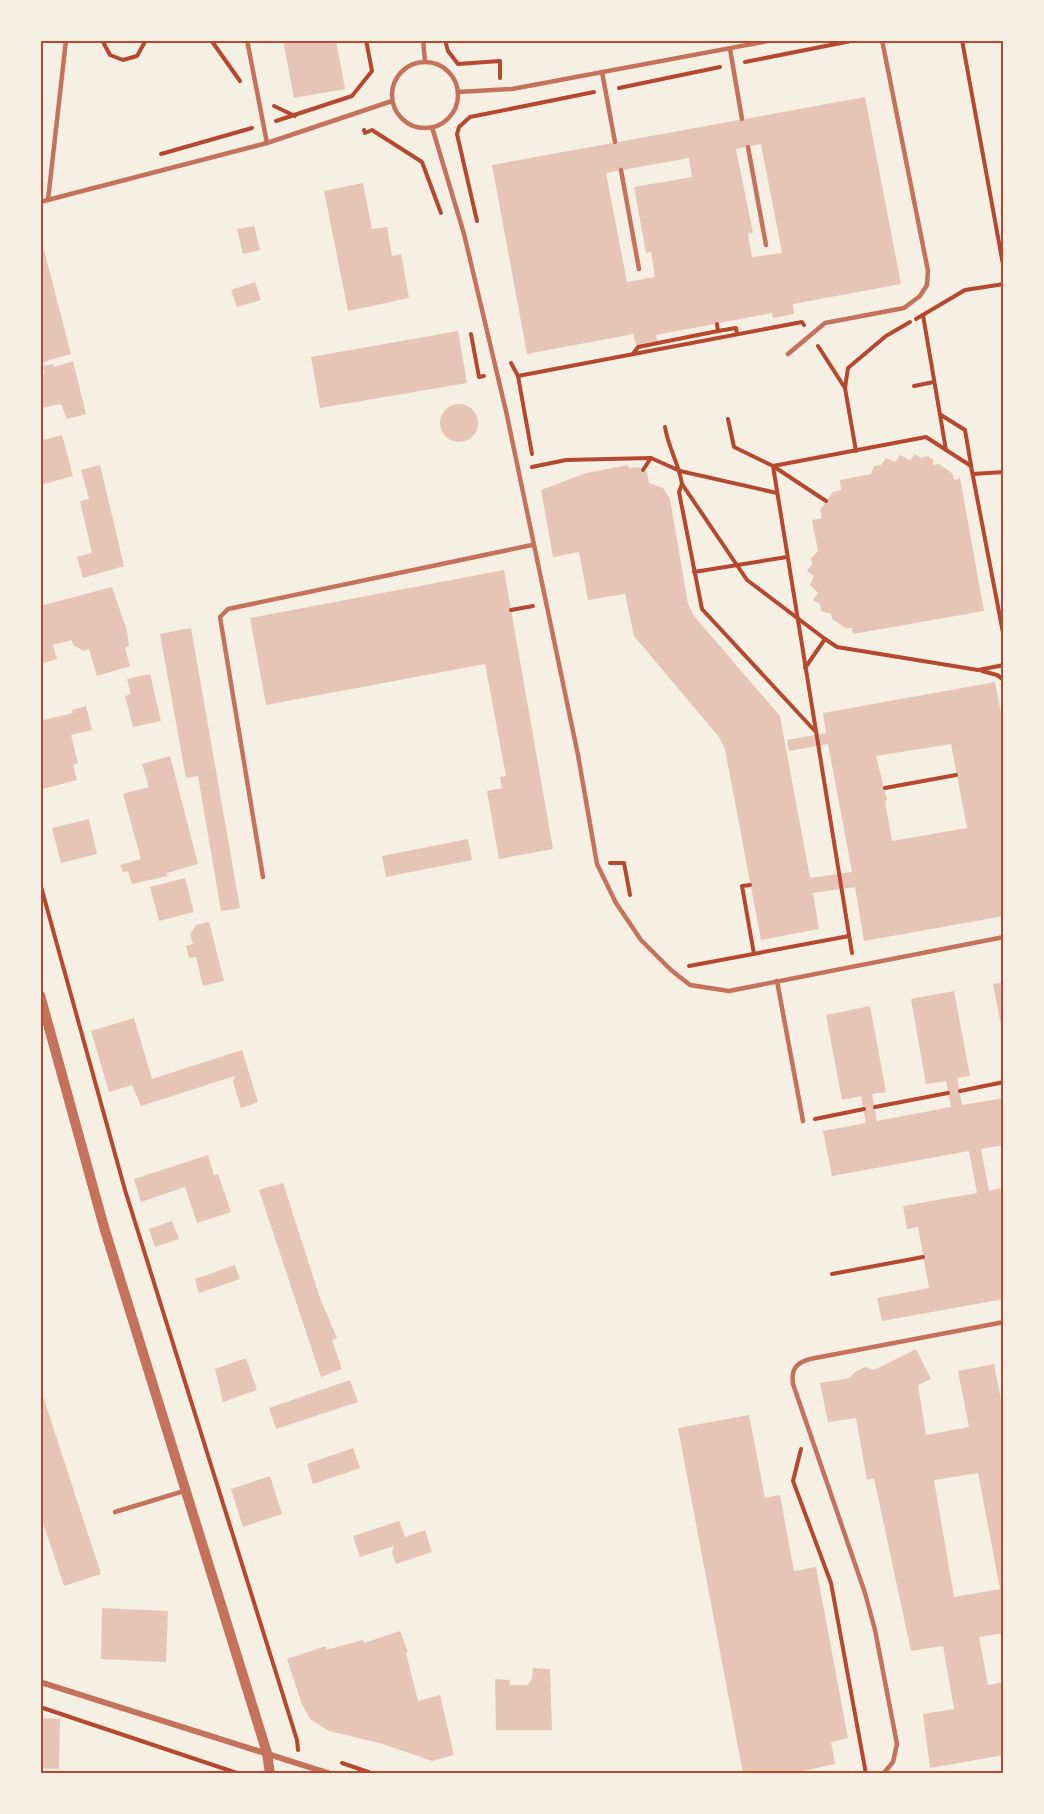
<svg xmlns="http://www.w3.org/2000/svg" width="1044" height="1814" viewBox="0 0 1044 1814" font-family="'Fira Sans Condensed',sans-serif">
<rect width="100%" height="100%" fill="#f6efe4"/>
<!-- building -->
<g fill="#e6c5b7" fill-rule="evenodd">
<path d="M283 40H336L345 89 294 98Z"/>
<path d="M865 97 901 284 793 304 794 314 773 318 772 313 656 335 657 341 636 345 633 334 527 354 492 165ZM761 144 782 253 752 257 748 234 753 233 736 149ZM689 158 692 177 634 187 646 253 651 252 655 277 627 282 606 173Z"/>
<path d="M363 183 372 229 387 227 392 256 401 254 409 298 348 311 324 191Z"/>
<path d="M254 226 260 250 243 254 237 229Z"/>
<path d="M40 250H44L71 354 40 363V321L43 320 40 309Z"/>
<path d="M255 282 261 300 237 307 231 290Z"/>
<path d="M458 331 467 383 320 408 311 357Z"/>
<path d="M73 361 86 414 67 419 61 404 40 408V375L45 374 43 366 53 364 54 367Z"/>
<circle cx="459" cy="423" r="19"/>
<path d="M62 435 73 476 40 485V441Z"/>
<path d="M915 454 921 458 928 456 933 460V465L939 464 953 474 954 480 960 478 984 611 853 634 852 628H846L832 619 831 614 821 611 820 604 813 600 818 593 810 585 814 576 807 571 812 564 811 558 818 551 812 520 822 518 820 510 833 492 841 490 840 480 871 474 874 466 881 465 886 458 895 462 900 455 910 460Z"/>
<path d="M100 465 124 566 83 578 77 557 92 553 80 501 89 499 81 470Z"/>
<path d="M628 465 629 468 639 467 647 472 649 483 663 488 670 499 688 604 694 616 780 716 810 878 852 872 828 744 789 751 787 740 826 733 823 713 995 682 1004 729V916L864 941 855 887 813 893 819 929 761 940 725 749 719 737 634 636 625 594 588 600 579 552 553 557 541 490 586 473ZM951 744 967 828 892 841 885 801 887 800 876 756Z"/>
<path d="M504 570 553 849 499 859 487 791 502 788 500 777 506 776 485 664 266 705 250 618Z"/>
<path d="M112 587 127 631 129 646 125 648 130 666 97 676 89 649 84 651 73 645 72 640 53 645 57 659 40 664V606Z"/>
<path d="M191 628 240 908 221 911 198 776 186 778 160 634Z"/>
<path d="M150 674 161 721 133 727 125 696 131 694 127 679Z"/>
<path d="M86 706 92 730 71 735 78 763 73 765 77 780 42 789 40 721 73 713 72 710Z"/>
<path d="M170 756 198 864 167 873V876L132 884 128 871 123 872 120 865 141 859 123 794 149 787 142 764Z"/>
<path d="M89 819 97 854 61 863 52 828Z"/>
<path d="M468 839 472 860 386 877 382 856Z"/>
<path d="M185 878 194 912 159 921 150 887Z"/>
<path d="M209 922 224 981 203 986 196 957 189 958 186 946 193 944 190 934 196 925Z"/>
<path d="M1004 982V1030H1002L993 984Z"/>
<path d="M954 991 970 1076 957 1078 962 1105 1004 1098V1145L981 1149 989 1191 1000 1188 1004 1206V1299L882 1321 877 1298 929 1288 918 1227 907 1229 903 1206 977 1193 969 1151 832 1176 823 1131 866 1123 861 1096 842 1100 826 1015 870 1006 886 1092 872 1094 877 1121 951 1107 946 1081 926 1084 911 999Z"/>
<path d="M134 1018 152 1079 242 1050 258 1102 241 1108 233 1082 235 1076 141 1106 132 1085 109 1092 91 1031Z"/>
<path d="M208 1155 214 1175 218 1174 231 1212 197 1223 185 1187 141 1202 134 1179Z"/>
<path d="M283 1183 320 1298 337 1338 332 1340 342 1369 321 1377 259 1190Z"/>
<path d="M172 1221 179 1239 155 1247 149 1229Z"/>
<path d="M235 1265 240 1279 199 1293 195 1279Z"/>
<path d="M916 1349 931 1379 918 1385 926 1435 969 1427 958 1371 994 1364 1004 1416V1633L979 1637 988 1685 1004 1682V1755L930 1768 923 1714 954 1709 943 1646 911 1651 874 1478 867 1480 856 1418 828 1422 820 1383 850 1378 855 1372 865 1367 874 1370ZM978 1473 1000 1589 954 1597 934 1480Z"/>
<path d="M246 1358 257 1390 223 1402 215 1369Z"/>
<path d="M350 1380 358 1402 276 1429 269 1408Z"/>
<path d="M40 1387 101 1574 64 1586 40 1513Z"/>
<path d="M749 1415 765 1498 780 1495 794 1571 816 1567 848 1738 831 1742 835 1764 790 1774H743L678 1428Z"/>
<path d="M353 1448 360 1468 313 1484 307 1464Z"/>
<path d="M270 1476 282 1514 243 1527 231 1489Z"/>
<path d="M399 1521 405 1537 425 1530 432 1552 396 1564 392 1553 394 1546 360 1557 353 1536Z"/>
<path d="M102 1608 168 1611 166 1662 101 1659Z"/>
<path d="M400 1631 408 1652 406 1653 418 1701 440 1695 454 1755 432 1761 383 1744 329 1731 310 1719 301 1702 287 1659 326 1646V1650L363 1640 364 1643Z"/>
<path d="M533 1668 550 1669 552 1730H496L495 1679 510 1680V1685H528L532 1678Z"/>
<path d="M40 1718 60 1719 59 1769 40 1768Z"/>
</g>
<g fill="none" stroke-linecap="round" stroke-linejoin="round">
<!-- path -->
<g stroke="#b5482f" stroke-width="4">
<path d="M102 40 110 55 123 60 137 56 146 40"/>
<path d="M211 40 240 81"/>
<path d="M445 40 448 51 458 64 500 61V78"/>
<path d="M962 40 1004 270"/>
<path d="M745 62 856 40"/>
<path d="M619 88 720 67"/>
<path d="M274 106 295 116"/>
<path d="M276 121 352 96 372 71 366 40"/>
<path d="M364 130 365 133 372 130 422 162 441 213"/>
<path d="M161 154 252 128"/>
<path d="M477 221 457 134 459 127 470 117 594 92"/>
<path d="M923 315 946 450"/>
<path d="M916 319 965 290 1004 284"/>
<path d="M717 324 718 331 736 328 737 334"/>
<path d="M471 334 479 377 484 376"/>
<path d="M818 346 845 388"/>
<path d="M633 354 638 347 718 331"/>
<path d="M511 363 518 376 532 454"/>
<path d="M518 376 802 322 804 325"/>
<path d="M914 386 934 382"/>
<path d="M941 415 965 430 971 465"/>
<path d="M728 419 734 447 773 466 826 501"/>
<path d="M665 427C668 447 679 464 682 484L747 580 825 639 837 647 978 670 1004 665"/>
<path d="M856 451 845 388 848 368 886 336 910 322"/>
<path d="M532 467 566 460 651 458 680 471 777 493"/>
<path d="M643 470 651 458"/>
<path d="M973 474 1004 472"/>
<path d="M682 484 679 492 702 609 814 730"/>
<path d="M694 572 787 557"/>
<path d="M511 610 533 606"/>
<path d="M805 668 825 639"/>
<path d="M982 671 997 675 1004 680"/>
<path d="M885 788 956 775"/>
<path d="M610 863H624L630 895"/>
<path d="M40 883 125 1190 297 1740 298 1750"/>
<path d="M750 885 742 886 754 954"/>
<path d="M852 953 773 466 926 437 971 466 1004 638"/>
<path d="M689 966 849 936"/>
<path d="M960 1091 1004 1082"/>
<path d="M875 1107 948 1093"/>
<path d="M815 1119 864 1109"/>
<path d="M832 1274 923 1257"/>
<path d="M801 1449 793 1481 831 1583 866 1774"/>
<path d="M40 1707 240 1774"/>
<path d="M342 1763 374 1774"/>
</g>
<!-- service -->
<g stroke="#c5725c" stroke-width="4.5">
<path d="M247 40 267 143"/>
<path d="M423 40 425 61"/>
<path d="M730 49 742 119"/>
<circle cx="425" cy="95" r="33"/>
<path d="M602 72 615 142"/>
<path d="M458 92 512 89 773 40"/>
<path d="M432 127 464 234 506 411 578 755 597 864 616 903 641 940 671 970 690 985 729 991 1004 937"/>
<path d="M748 147 766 245"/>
<path d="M621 170 639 269"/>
<path d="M48 200 66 40"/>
<path d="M40 202 267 143 392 101"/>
<path d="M788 354 825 323 904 308 920 296 927 285 928 271 882 40"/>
<path d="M263 877 220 617 228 609 532 545"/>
<path d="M777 981 803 1121"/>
<path d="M115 1512 184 1491"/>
<path d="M883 1774 893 1762 897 1744 875 1630 865 1593 793 1384C791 1369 796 1363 810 1359L1004 1322"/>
</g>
<!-- minor -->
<path stroke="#c5725c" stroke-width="6" d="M40 1682 331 1774"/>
<!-- tertiary -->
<path stroke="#c5725c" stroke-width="10" d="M40 995 104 1227 267 1753 270 1774"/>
</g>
<!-- border -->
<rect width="1044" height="1814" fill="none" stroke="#f6efe4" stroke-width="84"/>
<rect x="42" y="42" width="960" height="1730" fill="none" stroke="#b5482f" stroke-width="2"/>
</svg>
